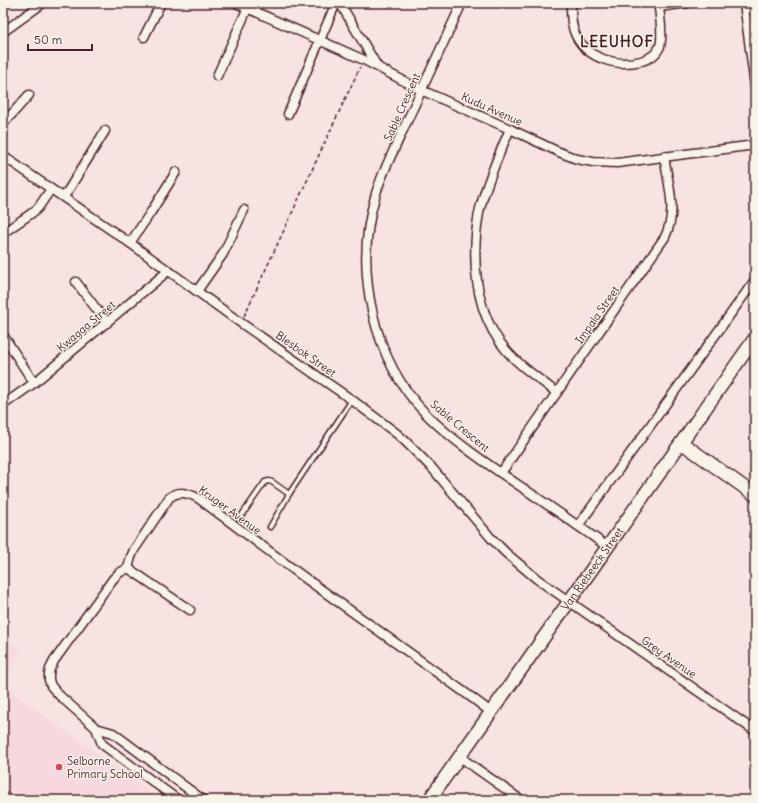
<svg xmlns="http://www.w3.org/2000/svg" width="758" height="803" viewBox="0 0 758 803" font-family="Delius,sans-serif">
<rect width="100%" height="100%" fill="#f7e3e2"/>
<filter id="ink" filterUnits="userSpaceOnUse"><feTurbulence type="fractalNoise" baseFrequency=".025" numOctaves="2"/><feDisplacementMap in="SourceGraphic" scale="8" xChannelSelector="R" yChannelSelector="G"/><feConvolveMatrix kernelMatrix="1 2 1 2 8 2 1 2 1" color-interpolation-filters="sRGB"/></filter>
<g filter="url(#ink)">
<!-- built -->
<g fill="#f7d8de">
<path d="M3 637 21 653 3 679Z"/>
<path d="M3 686 25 702 160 800H3Z"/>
</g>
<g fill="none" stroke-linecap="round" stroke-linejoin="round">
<!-- lane casing -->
<g stroke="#4a1f2b" stroke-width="7">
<g id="lane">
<path d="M242 515 265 482 269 481 272 482 289 494"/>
<path d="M270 527 289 494 352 400"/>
</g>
</g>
<!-- street casing -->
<g stroke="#4a1f2b" stroke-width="11">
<g id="street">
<path d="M236 3 364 60 421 90 510 129 559 152 577 159 593 162 617 163 755 145"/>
<path d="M340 3 377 66"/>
<path d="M462 3C442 46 422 89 402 132 393 153 381 174 375 197 354 269 372 359 426 414 452 440 483 461 514 482 545 503 577 525 608 547"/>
<path d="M571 3C571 14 571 26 576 36 588 59 617 67 641 61 649 59 657 54 660 46 663 37 660 13 658 3"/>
<path d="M744 3 755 87"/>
<path d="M659 7 688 3"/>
<path d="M3 32 43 3"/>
<path d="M144 37 161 3"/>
<path d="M217 76 250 3"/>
<path d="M288 114 336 3"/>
<path d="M3 124 29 95"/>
<path d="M510 129C499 154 488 179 481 205 478 215 477 225 476 235 473 275 479 318 506 350 520 367 540 379 557 393"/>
<path d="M3 156 130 243 241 323 352 400 396 433 404 440 432 468 491 538 506 553 537 579 755 731"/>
<path d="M64 197 105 131"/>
<path d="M3 233 32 213 38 208 51 189"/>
<path d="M130 243 151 212 176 172"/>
<path d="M76 282 107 323"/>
<path d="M197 291 223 254 244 210"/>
<path d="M3 335 34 383"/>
<path d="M3 405 34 383 168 271"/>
<path d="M501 473 665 237C678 210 668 184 664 156"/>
<path d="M578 526 755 280"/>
<path d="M128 568 190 610"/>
<path d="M96 728 113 733 203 800"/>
<path d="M460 757 521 800"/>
<path d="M178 800 102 744 96 728 60 696 51 686 49 680V674L50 669 54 661 113 579 119 573 128 568 131 557 134 550 169 498C178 490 188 493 198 498L305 578 471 697 491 712"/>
</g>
</g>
<!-- secondary casing -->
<g stroke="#4a1f2b" stroke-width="15">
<g id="secondary">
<path d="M682 443 755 495"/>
<path id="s1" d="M429 800 755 338"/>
</g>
</g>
<!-- path -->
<path stroke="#4a1f2b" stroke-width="1.5" stroke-dasharray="4 3" stroke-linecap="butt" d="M244 316 360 67"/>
<!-- lane -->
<use href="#lane" stroke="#f7f3e8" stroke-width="4"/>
<!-- street -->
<use href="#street" stroke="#f7f3e8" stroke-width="8"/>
<!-- secondary -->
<use href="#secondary" stroke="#f7f3e8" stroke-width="12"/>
</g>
</g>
<!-- markers -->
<circle fill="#d1495b" stroke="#f7f3e8" stroke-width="1.5" cx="59" cy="767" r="4"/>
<g text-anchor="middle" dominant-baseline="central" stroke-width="3" stroke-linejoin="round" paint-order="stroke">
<!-- street labels -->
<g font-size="11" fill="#4a1f2b" stroke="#f7f3e8">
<text transform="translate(402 107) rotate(-66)">Sable Crescent</text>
<text transform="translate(492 109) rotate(24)">Kudu Avenue</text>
<text transform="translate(597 315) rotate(-55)">Impala Street</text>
<text transform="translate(86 326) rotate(-40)">Kwagga Street</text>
<text transform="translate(306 354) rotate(35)">Blesbok Street</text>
<text transform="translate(460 426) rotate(40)">Sable Crescent</text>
<text transform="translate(230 510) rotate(36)">Kruger Avenue</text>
<text stroke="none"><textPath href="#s1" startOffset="283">Van Riebeeck Street</textPath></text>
<text transform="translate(669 657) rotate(35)">Grey Avenue</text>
</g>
<!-- poi labels -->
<g font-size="11" fill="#4a1f2b" stroke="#f7f3e8" text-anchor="start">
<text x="67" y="761">Selborne<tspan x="67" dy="13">Primary School</tspan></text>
</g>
<!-- district labels -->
<g font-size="15" font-weight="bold" letter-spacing="1" fill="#4a1f2b" stroke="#f7f3e8">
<text x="617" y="41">LEEUHOF</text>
</g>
</g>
<!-- margin -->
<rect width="758" height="803" fill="none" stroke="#f7f3e8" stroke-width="16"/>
<rect x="8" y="8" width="742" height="787" fill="none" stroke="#4a1f2b" stroke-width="1.5" filter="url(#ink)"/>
<!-- scale -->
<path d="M28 44v6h64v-6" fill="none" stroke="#4a1f2b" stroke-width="2"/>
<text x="34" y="44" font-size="12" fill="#4a1f2b" stroke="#f7f3e8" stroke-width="3" paint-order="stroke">50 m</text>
</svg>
